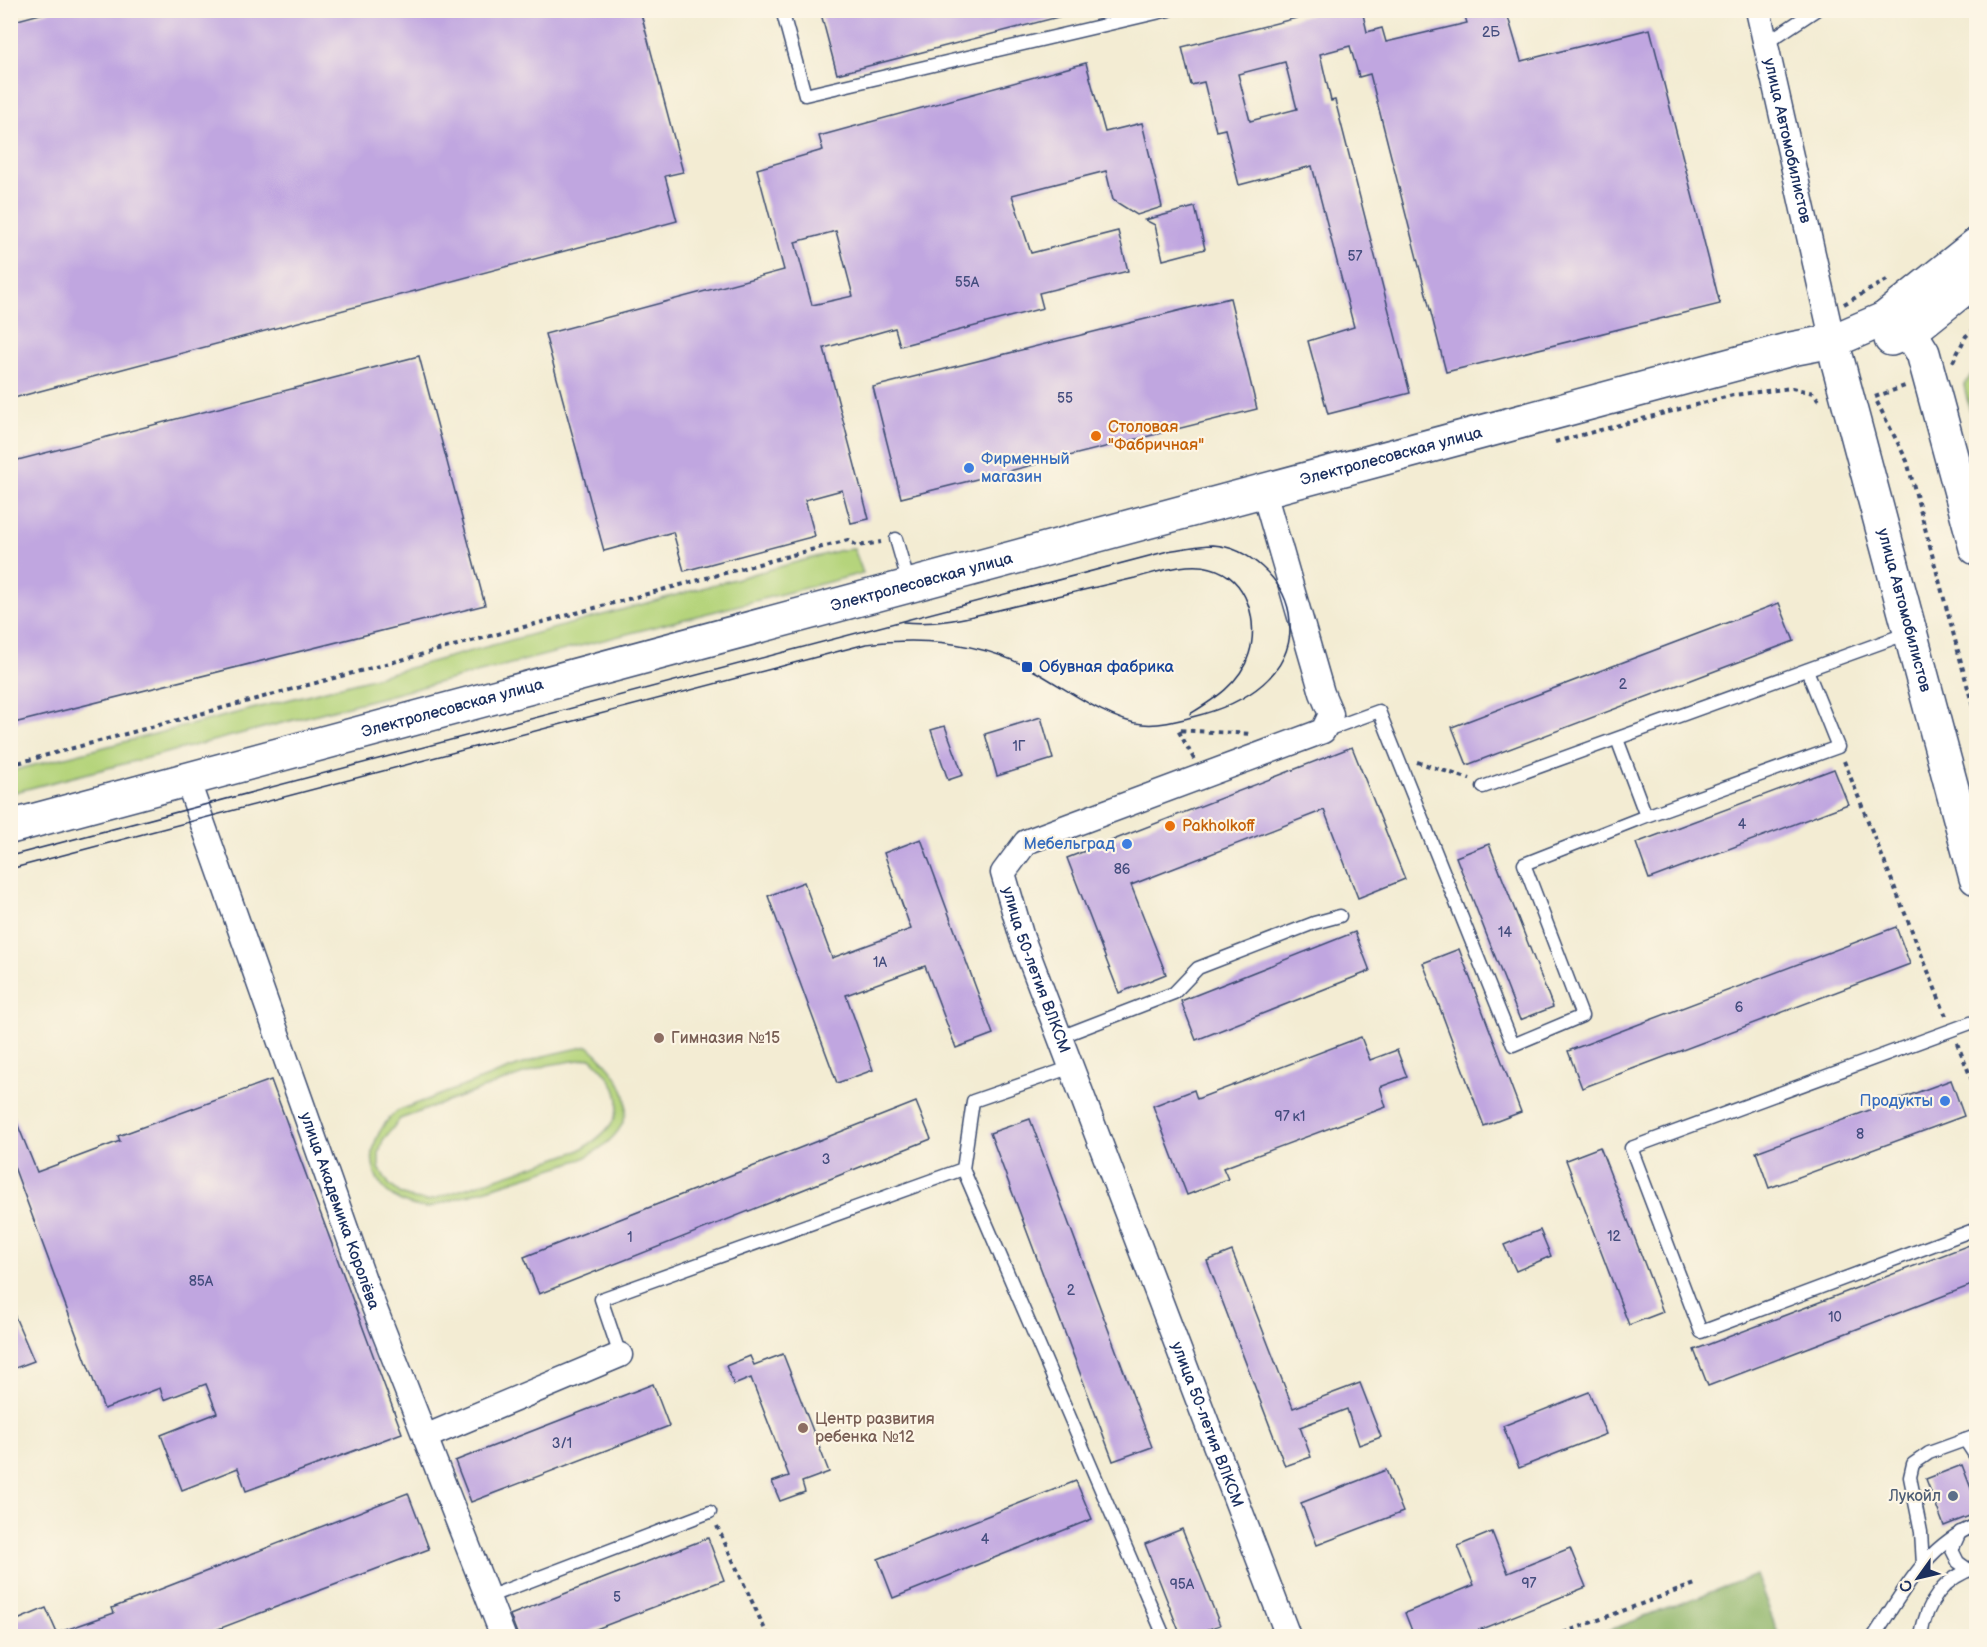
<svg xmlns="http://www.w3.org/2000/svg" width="1987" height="1647" viewBox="0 0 1987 1647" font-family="'Balsamiq Sans',sans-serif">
<rect width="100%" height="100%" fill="#fcf5e5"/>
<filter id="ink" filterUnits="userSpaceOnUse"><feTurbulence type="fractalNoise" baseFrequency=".0167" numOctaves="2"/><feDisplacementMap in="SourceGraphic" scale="12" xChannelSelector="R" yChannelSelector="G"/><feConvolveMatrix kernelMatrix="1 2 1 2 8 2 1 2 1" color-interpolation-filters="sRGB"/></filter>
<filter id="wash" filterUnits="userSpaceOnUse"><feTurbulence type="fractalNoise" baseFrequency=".008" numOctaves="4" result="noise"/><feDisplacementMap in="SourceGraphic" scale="24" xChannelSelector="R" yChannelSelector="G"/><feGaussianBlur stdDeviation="1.35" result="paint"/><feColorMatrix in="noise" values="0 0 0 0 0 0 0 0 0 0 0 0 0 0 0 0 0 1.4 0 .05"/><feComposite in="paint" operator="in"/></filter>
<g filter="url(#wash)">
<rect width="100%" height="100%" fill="#f3ecd3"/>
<!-- green -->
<g fill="#b5d47b" stroke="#68826c" stroke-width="1.5" fill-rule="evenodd">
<path d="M1976 367V435L1964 386Z"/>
<path d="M854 549 863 573 11 793V771L361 681 841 550Z"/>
<path d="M588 1046C636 1087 644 1127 582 1159L427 1208C370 1203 354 1148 397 1111L544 1056ZM591 1058C633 1095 624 1126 578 1151L428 1201 414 1199 401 1194 389 1184 379 1168V1153L383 1140 400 1119 548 1065Z"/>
</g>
<!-- forest -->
<path fill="#90b66b" stroke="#567264" stroke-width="1.5" d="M1756 1575 1779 1636H1594Z"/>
<g id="blocks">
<!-- building -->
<g fill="#c0a6e0" fill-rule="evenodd">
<path d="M55 10H640L683 172 665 176 677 221 10 399V22Z"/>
<path d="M820 10H1061L1062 16 837 74Z"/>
<path d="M1328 10H1362L1367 32 1382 28 1386 42 1467 23 1463 10H1506L1521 61 1650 29 1720 304 1446 372 1370 74 1359 77 1350 46 1320 54 1331 101 1335 100 1410 393 1328 414 1308 341 1354 327 1312 166 1239 185 1225 129 1216 131 1204 82 1191 85 1182 47ZM1285 62 1297 109 1250 121 1238 74Z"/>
<path d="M1086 63 1105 132 1142 123 1162 207 1137 215 1113 200 1106 171 1012 195 1031 253 1118 231 1128 271 1039 293 1043 308 900 346 895 328 824 348 869 519 851 523 842 490 805 500 815 536 684 571 673 532 604 551 545 334 784 270 757 169 823 150 819 136ZM836 231 853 296 812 305 795 242Z"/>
<path d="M1195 207 1205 249 1163 260 1155 225 1145 220Z"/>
<path d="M1230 298 1257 409 901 498 873 387Z"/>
<path d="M419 356 485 605 10 724V462Z"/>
<path d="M1779 603 1794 641 1467 765 1452 727Z"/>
<path d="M1041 717 1053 759 997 776 985 734Z"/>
<path d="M945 726 963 775 948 780 931 730Z"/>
<path d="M1352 747 1405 879 1358 898 1324 810 1131 885 1166 974 1119 993 1067 858Z"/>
<path d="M1834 769 1848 804 1649 879 1636 843Z"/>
<path d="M921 839 993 1034 956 1048 925 966 846 995 873 1070 837 1083 768 896 804 882 832 958 911 929 884 853Z"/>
<path d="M1489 844 1553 1007 1520 1020 1456 857Z"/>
<path d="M1896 927 1910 964 1582 1088 1568 1051Z"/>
<path d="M1355 932 1370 971 1196 1040 1181 1001Z"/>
<path d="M1459 949 1521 1112 1484 1126 1423 963Z"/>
<path d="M1361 1037 1370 1060 1397 1050 1407 1077 1380 1087 1386 1107 1223 1168 1228 1179 1187 1195 1153 1106 1194 1090 1197 1099Z"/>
<path d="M271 1080 402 1433 246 1491 238 1468 182 1490 161 1435 217 1413 206 1384 164 1400 160 1388 104 1409 10 1156V1106L37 1172 120 1141 118 1136Z"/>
<path d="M1951 1080 1964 1116 1769 1188 1756 1152Z"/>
<path d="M916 1102 931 1139 539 1294 524 1257Z"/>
<path d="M1030 1119 1152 1447 1113 1461 990 1133Z"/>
<path d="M1600 1147 1663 1312 1629 1325 1566 1160Z"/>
<path d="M1540 1230 1551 1256 1516 1271 1504 1245Z"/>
<path d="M1977 1242V1283L1708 1386 1694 1350Z"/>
<path d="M1232 1251 1293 1408 1360 1383 1381 1437 1359 1445 1347 1409 1300 1427 1311 1457 1285 1466 1207 1261Z"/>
<path d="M10 1305 34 1361 10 1370Z"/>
<path d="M783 1354 829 1472 802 1482 805 1492 780 1501 772 1482 789 1476 751 1378 734 1385 726 1366 750 1356 754 1365Z"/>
<path d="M653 1384 669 1426 471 1502 455 1461Z"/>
<path d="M1589 1392 1606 1434 1519 1468 1503 1426Z"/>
<path d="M1962 1465 1977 1504V1513L1944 1526 1926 1479Z"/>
<path d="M1386 1470 1403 1512 1317 1545 1301 1503Z"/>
<path d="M1076 1481 1092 1519 893 1598 878 1559Z"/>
<path d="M408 1493 429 1549 200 1636H10V1623L46 1608 57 1633 114 1613 112 1608Z"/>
<path d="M1182 1529 1220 1625 1190 1636H1181L1145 1544Z"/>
<path d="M1492 1532 1508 1573 1570 1548 1586 1587 1464 1636H1414L1405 1613 1474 1585 1458 1546Z"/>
<path d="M708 1538 724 1580 578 1636H518L510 1615Z"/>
</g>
</g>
</g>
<g filter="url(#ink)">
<use href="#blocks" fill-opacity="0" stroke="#3b4b70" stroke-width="1.5"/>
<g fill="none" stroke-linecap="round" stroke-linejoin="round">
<!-- service casing -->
<g stroke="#3b4b70" stroke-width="15">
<g id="service">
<path d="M782 10 805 95 1169 10"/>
<path d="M1766 43 1816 10"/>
<path d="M896 539 909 584"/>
<path d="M1324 731 1379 711 1513 1045 1582 1016 1524 864 1646 816 1617 739"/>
<path d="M1483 787 1908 633"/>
<path d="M1646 816 1838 747 1807 670"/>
<path d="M1976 1021 1631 1148 1701 1332 1976 1229"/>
<path d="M1060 1037 1174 993 1198 968 1314 923 1340 916"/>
<path d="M963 1169 1164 1636"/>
<path d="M620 1355 601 1299 963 1169 973 1101 1072 1067"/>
<path d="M1965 1440 1976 1457"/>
<path d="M1960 1532 1952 1550 1958 1562 1969 1570"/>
<path d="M1923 1565 1921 1532 1910 1477 1913 1464 1929 1453 1976 1436"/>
<path d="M488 1597 710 1512"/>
<path d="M1874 1636C1904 1591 1925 1546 1976 1525"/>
<path d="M1921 1636C1926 1603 1944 1577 1976 1568"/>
</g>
</g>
<!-- minor casing -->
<g stroke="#3b4b70" stroke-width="27">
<g id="minor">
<path id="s1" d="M1758 10 1836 356"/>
<path id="s2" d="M1263 489 1322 693 1331 714 1323 731 1026 842 1003 873 1022 938 1288 1636"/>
<path id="s3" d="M187 779 369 1294 503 1636"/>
<path d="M425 1437 620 1355"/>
</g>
</g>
<!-- primary casing -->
<g stroke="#3b4b70" stroke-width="36">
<g id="primary">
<path d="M1884 319 1976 245"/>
<path d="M1891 339 1911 331 1976 279"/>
<path id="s4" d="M1837 359 1976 878"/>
<path id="s5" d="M10 827C604 667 1198 508 1791 349L1833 341 1884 319 1903 321 1923 353 1976 548"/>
</g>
</g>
<!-- path -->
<g stroke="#3b4b70" stroke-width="4" stroke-dasharray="4.5 4.5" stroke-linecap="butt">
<path d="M1844 304 1887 280"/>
<path d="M1953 362 1966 336 1976 328"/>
<path d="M1875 397 1905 386"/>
<path d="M1877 402 1907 461 1976 718"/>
<path d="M1555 442 1733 395 1792 388 1813 393 1821 403"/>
<path d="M1194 759 1178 730 1251 734"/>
<path d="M1844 761 1946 1016"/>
<path d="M1417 762 1470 779"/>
<path d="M10 765 848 540 857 546 881 542"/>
<path d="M1957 1043 1976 1090"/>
<path d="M717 1526 768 1636"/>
<path d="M1555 1636 1695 1584"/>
</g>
<!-- service -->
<use href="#service" stroke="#fff" stroke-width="12"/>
<!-- minor -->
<use href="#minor" stroke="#fff" stroke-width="24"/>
<!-- primary -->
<use href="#primary" stroke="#fff" stroke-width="33"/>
<!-- tram -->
<g stroke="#1b2f5e" stroke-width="1.5">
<path d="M903 622C942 626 977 615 1015 606 1055 597 1095 587 1135 578 1158 572 1188 561 1211 568 1248 578 1259 623 1249 654 1241 683 1213 700 1190 714"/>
<path d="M10 856 1168 551C1182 549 1198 545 1213 545 1248 547 1283 579 1289 613 1299 675 1242 705 1192 717 1177 721 1158 726 1142 724 1108 721 1061 685 1029 668 979 642 921 637 866 644L10 869"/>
</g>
</g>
</g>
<!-- markers -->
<g fill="#e8710a" stroke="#fcf5e5" stroke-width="2">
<circle cx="1096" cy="436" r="6"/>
<circle cx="1170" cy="826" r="6"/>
</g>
<g fill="#3f7fe0" stroke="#fcf5e5" stroke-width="2">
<circle cx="969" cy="468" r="6"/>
<circle cx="1127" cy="844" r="6"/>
<circle cx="1945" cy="1101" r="6"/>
</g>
<rect fill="#1a4fb4" stroke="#fcf5e5" stroke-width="2" x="1021" y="661" width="12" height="12" rx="3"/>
<g fill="#8d6e63" stroke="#fcf5e5" stroke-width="2">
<circle cx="659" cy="1038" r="6"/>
<circle cx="803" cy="1428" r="6"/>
</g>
<circle fill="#5c6f8a" stroke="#fcf5e5" stroke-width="2" cx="1953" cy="1496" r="6"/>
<g text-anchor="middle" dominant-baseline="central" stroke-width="4.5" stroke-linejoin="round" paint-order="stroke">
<!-- number labels -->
<g font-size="14" fill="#444d7e">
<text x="1491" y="32">2Б</text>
<text x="1355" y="256">57</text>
<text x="967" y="282">55А</text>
<text x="1065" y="398">55</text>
<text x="1623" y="684">2</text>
<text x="1019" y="746">1Г</text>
<text x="1742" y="824">4</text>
<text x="1122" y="869">86</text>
<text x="1505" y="932">14</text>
<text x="880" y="962">1А</text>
<text x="1739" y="1007">6</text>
<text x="1290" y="1116">97 к1</text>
<text x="1860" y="1134">8</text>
<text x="826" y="1159">3</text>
<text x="1614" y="1236">12</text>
<text x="630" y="1237">1</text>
<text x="201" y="1281">85А</text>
<text x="1071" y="1290">2</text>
<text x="1835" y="1317">10</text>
<text x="562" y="1443">3/1</text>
<text x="985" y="1539">4</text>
<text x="1529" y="1583">97</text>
<text x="1182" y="1584">95А</text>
<text x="617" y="1597">5</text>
</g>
<!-- street labels -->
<g font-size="16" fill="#1b2f5e" stroke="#fcf5e5">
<text stroke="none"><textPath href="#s1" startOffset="134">улица Автомобилистов</textPath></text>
<text stroke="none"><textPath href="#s5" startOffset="1430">Электролесовская улица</textPath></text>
<text stroke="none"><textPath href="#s5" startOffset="944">Электролесовская улица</textPath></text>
<text stroke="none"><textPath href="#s4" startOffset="260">улица Автомобилистов</textPath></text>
<text stroke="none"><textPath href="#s5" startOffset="458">Электролесовская улица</textPath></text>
<text stroke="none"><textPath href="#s2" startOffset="712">улица 50-летия ВЛКСМ</textPath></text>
<text stroke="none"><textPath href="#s3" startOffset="458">улица Академика Королёва</textPath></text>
<text stroke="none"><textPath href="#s2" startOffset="1198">улица 50-летия ВЛКСМ</textPath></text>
</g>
<!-- food labels -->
<g font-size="16" fill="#c56008" stroke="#fcf5e5" text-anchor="start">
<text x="1108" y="427">Столовая<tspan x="1108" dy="18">"Фабричная"</tspan></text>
<text x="1182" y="826">Pakholkoff</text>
</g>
<!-- shop labels -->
<g font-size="16" fill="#366cbe" stroke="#fcf5e5" text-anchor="end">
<text x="981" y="459" text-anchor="start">Фирменный<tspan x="981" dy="18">магазин</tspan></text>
<text x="1115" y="844">Мебельград</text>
<text x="1933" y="1101">Продукты</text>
</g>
<!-- transit labels -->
<g font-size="16" fill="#164399" stroke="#fcf5e5" text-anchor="start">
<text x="1039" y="667">Обувная фабрика</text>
</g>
<!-- education labels -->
<g font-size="16" fill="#785e54" stroke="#fcf5e5" text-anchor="start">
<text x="671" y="1038">Гимназия №15</text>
<text x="815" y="1419">Центр развития<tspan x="815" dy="18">ребенка №12</tspan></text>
</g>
<!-- service labels -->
<g font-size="16" fill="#4e5e75" stroke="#fcf5e5" text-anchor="end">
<text x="1941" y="1496">Лукойл</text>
</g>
</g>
<!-- margin -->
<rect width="1987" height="1647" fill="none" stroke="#fcf5e5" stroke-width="36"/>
<!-- north arrow -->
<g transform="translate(1918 1578) rotate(236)" stroke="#fcf5e5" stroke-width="4.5" paint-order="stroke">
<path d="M0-4.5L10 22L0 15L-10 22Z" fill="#1b2f5e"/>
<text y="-9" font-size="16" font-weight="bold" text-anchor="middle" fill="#1b2f5e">С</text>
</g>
</svg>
